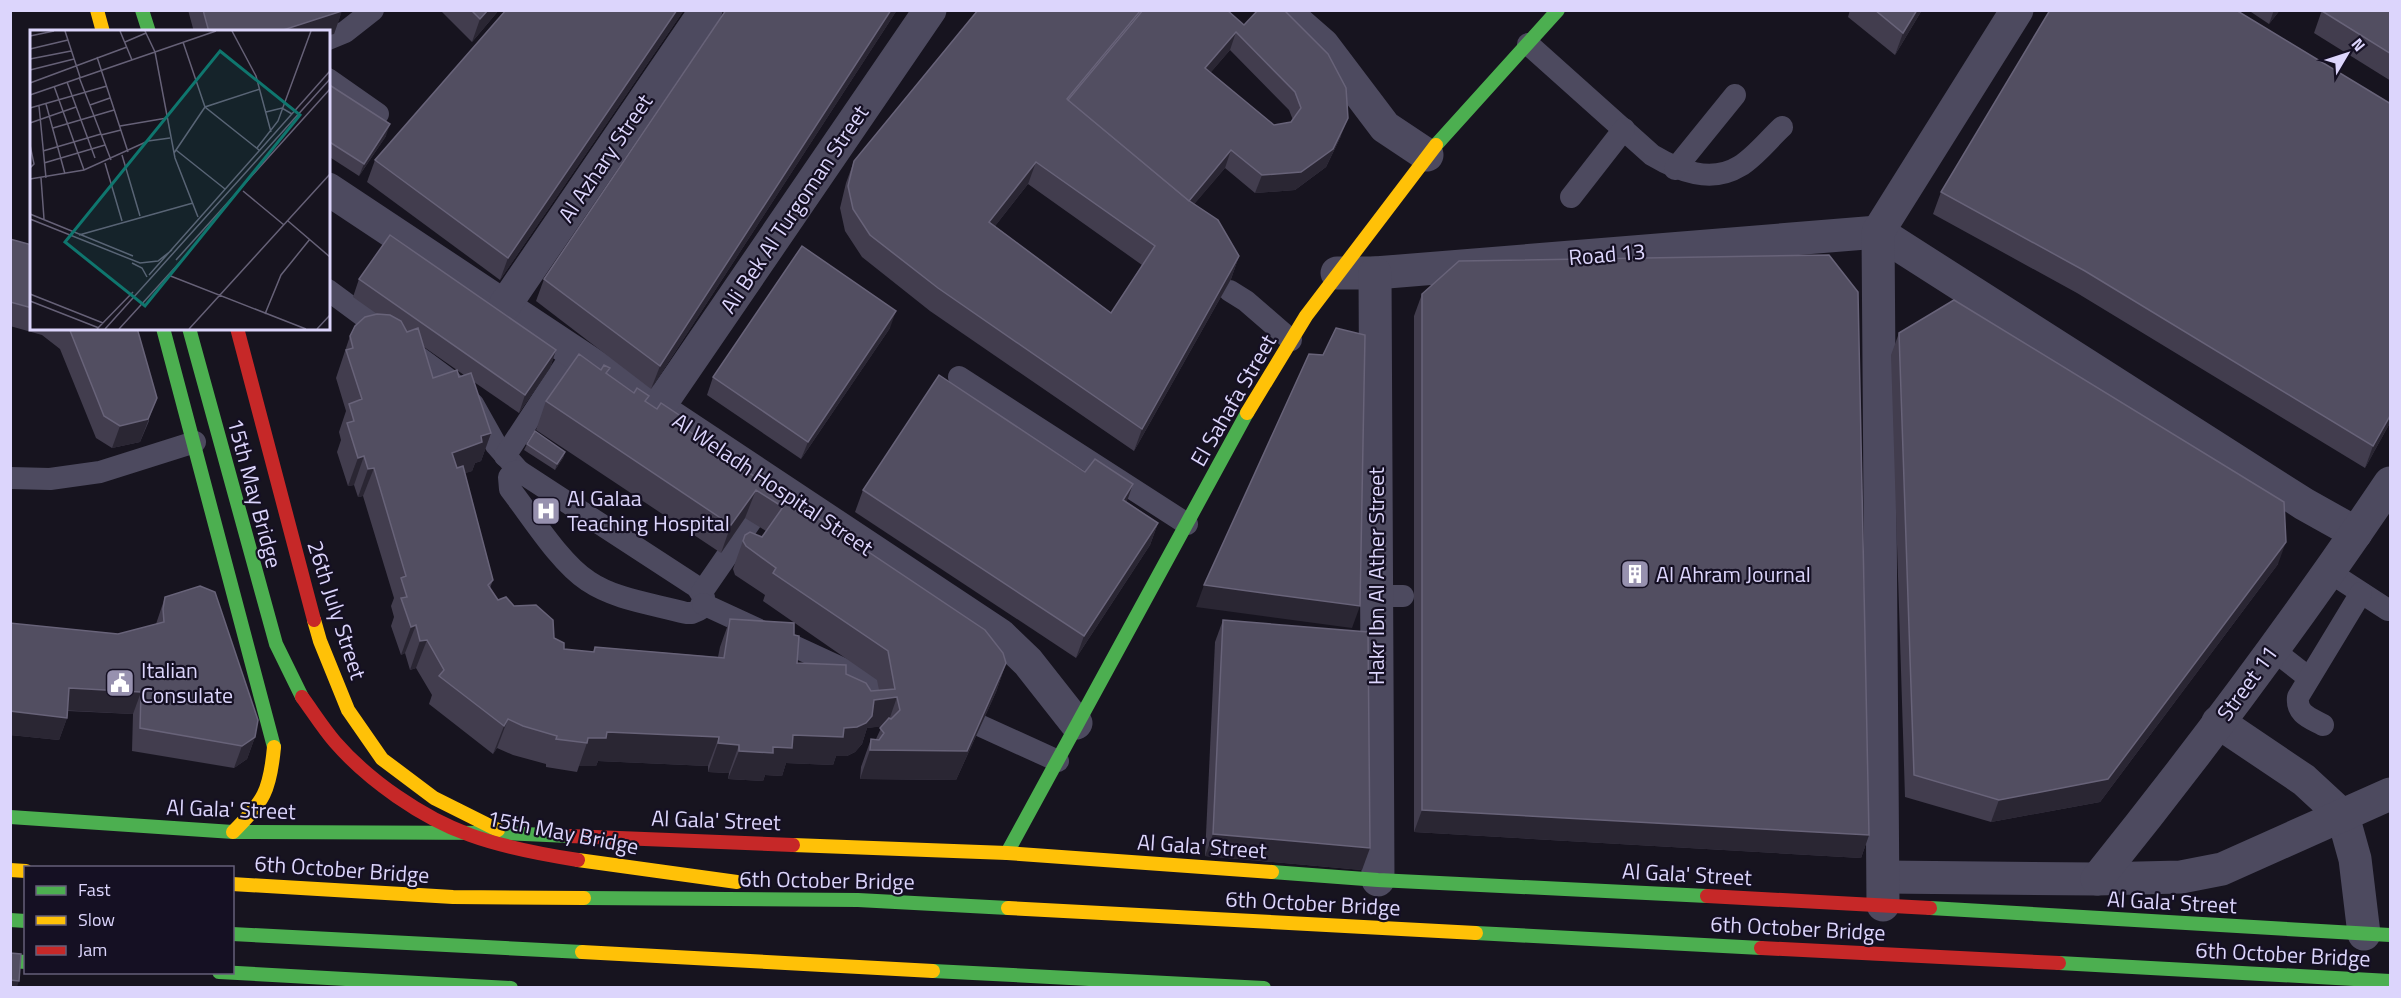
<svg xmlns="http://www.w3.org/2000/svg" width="2401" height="998" viewBox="0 0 2401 998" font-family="'Titillium Web',sans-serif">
<rect width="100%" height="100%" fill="#17141f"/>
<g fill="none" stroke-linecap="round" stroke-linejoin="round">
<!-- lane -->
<g stroke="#4d4a5f" stroke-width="22">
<path d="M328 39 345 32 373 10"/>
<path d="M1528 44 1652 155C1679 171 1711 184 1740 166 1755 157 1769 139 1782 127"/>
<path d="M328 79 378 114"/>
<path d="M1675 169 1735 95"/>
<path d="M1571 197 1624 129"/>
<path d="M328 290 451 381 473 404 496 445 519 471"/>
<path d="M1230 291 1246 301 1291 340"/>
<path d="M959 377 1187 524"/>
<path d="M505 456 574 351"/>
<path d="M519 471 697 587 704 598 699 610 692 613H686C654 604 616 600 588 581 560 563 531 516 510 489L509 477 513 472Z"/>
<path d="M10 478 50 479 100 472 195 442"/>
<path d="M2328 571 2388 610"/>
<path d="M702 592 751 521"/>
<path d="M1376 596H1403"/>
<path d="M703 604 878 685"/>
<path d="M2272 649 2309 678"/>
<path d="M2323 725C2310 718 2296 714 2298 697L2361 593"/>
<path d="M981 726 1058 761"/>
</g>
<!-- street -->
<g stroke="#4d4a5f" stroke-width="33">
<path d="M1283 10 1323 45 1385 127 1427 155"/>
<path d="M328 189 1000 635 1028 662 1076 723"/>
<path d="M1337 273H1375L1878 232 2304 504 2356 533"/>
<path d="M1375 273 1378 880"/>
<path d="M505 305 706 10"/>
<path d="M658 408 930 10"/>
<path d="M2218 722 2304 780 2343 816 2355 859 2364 934"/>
<path d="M1884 877 2097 879 2181 877 2222 869 2390 794"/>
<path d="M2097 879C2200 751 2299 618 2390 483"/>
<path d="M1883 905 1878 232 2017 10"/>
</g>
<!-- fast -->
<g stroke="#4caf50" stroke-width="14">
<path d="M142 10 149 32"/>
<path d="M1436 145 1558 10"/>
<path d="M163 328 274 747"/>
<path d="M10 817 233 832 502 833 569 836"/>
<path d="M1007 853 1247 413"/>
<path d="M1272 872 1378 880 1707 896"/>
<path d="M1930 908 2390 935"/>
<path d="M10 920 26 921"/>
<path d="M10 961 26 962"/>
<path d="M219 972 511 988"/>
</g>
<!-- slow -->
<g stroke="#ffc107" stroke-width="14">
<path d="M97 10 103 32"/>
<path d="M1247 413 1306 316 1436 145"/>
<path d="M314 620 320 641 348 710 382 759 434 798 498 830"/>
<path d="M233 832C264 801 270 791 274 747"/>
<path d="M793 845 1007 853 1272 872"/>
<path d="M10 870 26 871"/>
</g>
<!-- jam -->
<g stroke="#c62828" stroke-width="14">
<path d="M237 328 314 620"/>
<path d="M569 836 793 845"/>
<path d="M1707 896 1930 908"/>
</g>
<!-- fast-bridge -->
<g stroke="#4caf50" stroke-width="14">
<path d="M189 328 276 644 302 697"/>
<path d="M584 898 858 900 1008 908"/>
<path d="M1476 933 1761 948"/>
<path d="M232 934 582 952"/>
<path d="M2059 963 2390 981"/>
<path d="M933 971 1264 988"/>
</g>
<!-- slow-bridge -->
<g stroke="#ffc107" stroke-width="14">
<path d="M578 860 737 882"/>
<path d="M232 884 453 897 584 898"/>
<path d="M1008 908 1476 933"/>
<path d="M582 952 933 971"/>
</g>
<!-- jam-bridge -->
<g stroke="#c62828" stroke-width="14">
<path d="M302 697C313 712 323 728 335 742 368 780 422 818 470 835 500 846 546 855 578 860"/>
<path d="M1761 948 2059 963"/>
</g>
</g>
<!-- wall -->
<g fill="#423d4e" fill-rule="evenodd">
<path d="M188 10H342L334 34 328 35V32H194Z"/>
<path d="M440 10H499L472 42Z"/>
<path d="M684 10 500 280 367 182 375 160Z"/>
<path d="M897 10 651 389 536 301 544 279Z"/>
<path d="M1227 10 1341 136 1326 167 1295 190 1255 193 1225 168 1194 204 1239 256 1231 279 1134 451 930 311 862 257 845 231 840 208 846 183 854 161ZM1230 50 1289 110 1293 120 1291 122 1274 125 1210 73ZM1028 184 1142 265 1111 313 995 226Z"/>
<path d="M1850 10H1922L1895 55 1848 17Z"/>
<path d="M2248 10H2280L2269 24Z"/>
<path d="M2322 10H2391V81L2314 33Z"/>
<path d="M328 84 386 136 359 176 328 156Z"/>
<path d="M2391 104V421L2365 468 2077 293 1933 214 1941 192Z"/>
<path d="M10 239 32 245V328H137L149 421 140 442 112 448 96 438 60 349 42 335 10 326Z"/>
<path d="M359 279 556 350 550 368 519 413 474 382 491 433 481 461 475 463 472 471 465 473 493 580 490 588 498 600 514 606 554 638 564 649 593 652 595 647 718 657 720 647 730 619 794 635 797 663 846 674 871 691 879 690 877 680 763 601 765 595 735 575 733 569 745 535 762 537 766 531 745 518 721 553 536 430 546 401 608 374 694 435 708 437 706 443 739 466 760 486 1006 663 996 692 956 780 860 779 861 767 871 739H876L882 726 867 728 862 744 855 752 847 756H836L833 765 786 763 782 776 765 775 763 781 728 779 729 773 708 772V766L598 761 596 766H579L577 772 546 767V764L513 755 497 748 493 754 429 704 432 695 416 668 410 670 405 653 401 655 391 626 394 617 391 606 394 598 363 496 358 497 354 485 348 486 337 452 341 440 339 432 346 411 336 378 350 336 377 314 353 297ZM424 347 464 375 459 377 433 378Z"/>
<path d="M1422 294 1869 835 1861 858 1414 832V316Z"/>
<path d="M890 328 801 459 707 395 713 377Z"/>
<path d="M1899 333 2278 564 2100 802 1991 822 1905 797 1891 355Z"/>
<path d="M527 444 565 452 563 458 555 470 524 450Z"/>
<path d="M863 490 1127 502 1158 523 1150 545 1076 658 855 512Z"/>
<path d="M165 597 255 737 247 759 234 768 132 751 133 714 68 711 67 718 59 740 10 735 118 634 156 624Z"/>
<path d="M1223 620 1362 870 1205 856 1215 642Z"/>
</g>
<!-- shaded-wall -->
<g fill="#2a2633">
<path d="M488 10H499L472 42 480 19Z"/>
<path d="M677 10H684L500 280 508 258Z"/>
<path d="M891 10H897L651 389 660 366Z"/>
<path d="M1141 10H1151L1070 107 1067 99Z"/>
<path d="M1917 10H1922L1895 55 1903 33Z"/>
<path d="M2274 10H2280L2269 24Z"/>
<path d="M342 11 334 34 328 35V32H277Z"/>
<path d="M1236 32 1230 50 1199 86 1205 68Z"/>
<path d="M1348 118 1341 136 1326 167 1295 190 1255 193 1262 175Z"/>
<path d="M390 124 386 136 359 176 364 164Z"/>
<path d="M1231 150 1225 168 1179 222 1186 204Z"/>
<path d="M1036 162 1028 184 981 244 989 222Z"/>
<path d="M1239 256 1231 279 1134 451 1142 429Z"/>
<path d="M896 311 890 328 801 459 808 442Z"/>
<path d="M556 350 550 368 519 413 525 395Z"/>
<path d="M157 398 140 442 112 448 120 426Z"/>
<path d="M2391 414V421L2365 468 2373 446Z"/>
<path d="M491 433 481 461 475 463 472 471 442 481 452 453 481 436Z"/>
<path d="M565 452 563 458 555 470 557 464Z"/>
<path d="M364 456 354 485 348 486 358 458Z"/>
<path d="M374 468 363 496 358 497 368 469Z"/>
<path d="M1133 484 1125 507 1123 500Z"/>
<path d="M756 490 745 518 721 553 731 525Z"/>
<path d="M1158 523 1150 545 1076 658 1084 636Z"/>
<path d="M2286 542 2278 564 2100 802 1991 822 1999 800Z"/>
<path d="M1204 585 1360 606 1352 628 1196 607Z"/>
<path d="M416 625 405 653 401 655 411 627Z"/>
<path d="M427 640 416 668 410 670 420 641Z"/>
<path d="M1006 663 996 692 956 780 860 779 870 750Z"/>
<path d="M69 688 141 692 133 714 61 710Z"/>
<path d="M897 697 887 726 867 728 862 744 855 752 847 756H836L833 765 786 763 782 776 765 775 763 781 728 779 739 751 773 747 793 735 844 728 874 700Z"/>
<path d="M10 711 67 718 59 740 10 735Z"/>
<path d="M508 719 497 748 493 754 504 726Z"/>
<path d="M607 732 719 737 708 766 598 761 596 766H579L587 743 588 738Z"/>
<path d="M255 737 247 759 234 768 242 746Z"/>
<path d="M718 743 739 745 729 773 708 772Z"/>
<path d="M1422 810 1869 835 1861 858 1414 832Z"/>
<path d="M1213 834 1370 848 1362 870 1205 856Z"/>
<path d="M10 980 19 981 17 987H10Z"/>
</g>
<!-- building -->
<g fill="#524e61" stroke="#686379" stroke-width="1.5" fill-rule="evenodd">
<path d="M203 10H342V11L277 32H209Z"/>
<path d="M471 10H488L480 19Z"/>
<path d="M506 10H677L508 258 375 160Z"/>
<path d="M726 10H891L660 366 544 279Z"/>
<path d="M978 10H1141L1067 99 1188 200 1218 220 1239 256 1142 429 938 288 870 235 853 209 848 186 854 161ZM1036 162 1155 246 1111 313 989 222Z"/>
<path d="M1143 10H1227L1244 25 1258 10H1284L1328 54 1346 88 1348 118 1333 149 1301 172 1262 175 1231 150 1189 201 1188 200 1068 100ZM1236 32 1295 92 1301 108 1291 122 1274 125 1205 68Z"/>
<path d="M1875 10H1917L1903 33Z"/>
<path d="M2050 10H2236L2391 104V414L2373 446 2085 271 1941 192Z"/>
<path d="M2322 10H2391V54L2322 11Z"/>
<path d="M328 84 390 124 364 164 328 141Z"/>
<path d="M390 235 556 350 525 395 359 279Z"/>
<path d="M10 239 32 245V308L10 302Z"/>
<path d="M802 246 896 311 808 442 713 377Z"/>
<path d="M1829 255 1858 292 1869 835 1422 810V294L1459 261Z"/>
<path d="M1954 300 2284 502 2286 542 2108 779 1999 800 1914 775 1899 333Z"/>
<path d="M377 314 390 315 401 321 407 332 418 328 433 378 457 370 459 377 471 373 491 433 481 436 482 442 452 453 457 468 463 466 493 580 488 585 498 600 506 597 514 606 536 605 553 620 554 638 564 643V649L594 652 595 647 724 658 730 619 794 623V635L799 636 797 663 846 665V674L866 683 871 691 895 689 888 651 773 573 776 568 746 546 743 541 745 535 750 532 762 537 783 507 756 490 731 525 546 401 579 354 601 370 604 365 610 368 606 373 634 393 637 388 649 396 645 401 657 409 661 403 685 419 681 425 694 435 697 430 708 437 705 442 731 460 734 456 741 461 738 466 762 481 759 485 786 502 788 498 985 630 1003 653 1006 663 967 751 870 750 871 739 879 740 884 733 880 728 889 718 891 719 900 710 897 697 874 700 872 716 866 723 857 727 844 728 843 737 793 735 792 748 773 747V753L739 751V745L718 743 719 737 607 732 606 738H588L587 743 556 739 557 736 523 726 508 719 504 726 439 676 444 670 427 640 420 641 416 625 411 627 401 598 407 597 401 578 406 576 374 468 368 469 364 456 358 458 347 423 354 421 349 404 362 399 346 350 353 348 350 336 355 326 365 317Z"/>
<path d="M69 328H137L157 398 148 419 120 426 104 416Z"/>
<path d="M1336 328 1365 335 1360 606 1204 585 1309 354 1323 355Z"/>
<path d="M939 375 1085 472 1095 459 1133 484 1123 500 1158 523 1084 636 863 490Z"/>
<path d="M535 431 565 452 557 464 527 444Z"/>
<path d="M200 586 215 592 258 720 255 737 242 746 140 728 141 692 69 688 67 718 10 711V623L118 634 164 622 163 609 165 597Z"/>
<path d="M1223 620 1368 632 1370 848 1213 834Z"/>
<path d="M10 953 21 954 19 981 10 980Z"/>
</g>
<!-- icons -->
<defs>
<g id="hospital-square" transform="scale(1.5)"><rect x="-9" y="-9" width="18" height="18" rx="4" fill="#9791af" stroke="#151023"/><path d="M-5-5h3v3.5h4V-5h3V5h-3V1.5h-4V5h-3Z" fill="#fff"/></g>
<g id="building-square" transform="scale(1.5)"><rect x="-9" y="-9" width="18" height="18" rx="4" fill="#9791af" stroke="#151023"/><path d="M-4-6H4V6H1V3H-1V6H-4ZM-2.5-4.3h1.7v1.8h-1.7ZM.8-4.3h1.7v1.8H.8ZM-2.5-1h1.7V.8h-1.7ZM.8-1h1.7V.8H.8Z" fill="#fff"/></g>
<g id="civic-square" transform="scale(1.5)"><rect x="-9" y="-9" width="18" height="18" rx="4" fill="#9791af" stroke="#151023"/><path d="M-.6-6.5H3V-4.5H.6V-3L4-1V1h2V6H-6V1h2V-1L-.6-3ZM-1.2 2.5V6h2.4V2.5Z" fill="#fff"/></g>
</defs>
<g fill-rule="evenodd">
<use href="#hospital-square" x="546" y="511"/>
<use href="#building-square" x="1635" y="574"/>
<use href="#civic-square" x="120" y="683"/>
</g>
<g text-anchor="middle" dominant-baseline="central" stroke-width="4.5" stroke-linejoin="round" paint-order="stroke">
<!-- street labels -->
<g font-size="22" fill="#dcd5fc" stroke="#151023">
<text transform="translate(605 158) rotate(-56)">Al Azhary Street</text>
<text transform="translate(794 209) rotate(-56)">Ali Bek Al Turgoman Street</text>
<text transform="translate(1607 254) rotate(-5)">Road 13</text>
<text transform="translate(1233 400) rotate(-60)">El Sahafa Street</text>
<text transform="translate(773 484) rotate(34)">Al Weladh Hospital Street</text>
<text transform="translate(255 493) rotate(75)">15th May Bridge</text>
<text transform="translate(1376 576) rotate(-90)">Hakr Ibn Al Ather Street</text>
<text transform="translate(337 610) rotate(72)">26th July Street</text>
<text transform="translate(2247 683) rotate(-54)">Street 11</text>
<text transform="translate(231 809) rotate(2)">Al Gala' Street</text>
<text transform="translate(716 820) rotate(2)">Al Gala' Street</text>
<text transform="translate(563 832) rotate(11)">15th May Bridge</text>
<text transform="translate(1202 846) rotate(4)">Al Gala' Street</text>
<text transform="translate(342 869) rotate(4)">6th October Bridge</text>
<text transform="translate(1687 874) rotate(3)">Al Gala' Street</text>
<text transform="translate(827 880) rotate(1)">6th October Bridge</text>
<text transform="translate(2172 902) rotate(3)">Al Gala' Street</text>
<text transform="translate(1313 903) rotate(3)">6th October Bridge</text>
<text transform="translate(1798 928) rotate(3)">6th October Bridge</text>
<text transform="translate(2283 954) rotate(3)">6th October Bridge</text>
</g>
<!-- poi labels -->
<g font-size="22" fill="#dcd5fc" stroke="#151023" text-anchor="start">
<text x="567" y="498">Al Galaa<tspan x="567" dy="25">Teaching Hospital</tspan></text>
<text x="1656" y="574">Al Ahram Journal</text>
<text x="141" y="670">Italian<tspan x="141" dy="25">Consulate</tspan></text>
</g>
</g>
<!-- overview -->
<g transform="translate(30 30)">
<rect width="300" height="300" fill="#17141f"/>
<path fill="none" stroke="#666177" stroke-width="1.5" d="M35 1 50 47M90 1 102 30M115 1 125 22 145 128 168 187M202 1 226 46 241 102M0 6 24 1M95 12 116 3M153 12 175 77 229 120M0 19 38 10M67 27 98 122M0 29 41 21M0 40 44 29M49 47 81 130M37 52 65 128M0 53 97 17M24 56 54 140M0 65 186 1M16 74 35 144M60 75 80 68M9 76 16 148M0 78 77 56M236 82 252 78 262 84M0 93 46 77M90 96 137 88M23 98 84 80M71 105 91 100M0 115 4 134 0 138M227 118 248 91 281 1M146 120 195 159M13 121 71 104M144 123 175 77 230 59M92 125 110 186M14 133 75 115M75 133 92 191M11 148 14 189M0 149 54 140 118 111 140 108M213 161 254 195M0 184 103 226M0 189 110 233 128 231 142 220M258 191 300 227M49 205 163 173M146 230 300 59M102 233 112 238 117 247M119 245 300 41M138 245 276 299M0 264 73 293M0 271 69 298M235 284 251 245 280 209M67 299 103 262M75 299 300 49M89 299 161 220M159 299 300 144M287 299 300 285"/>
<path fill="#0f766e" fill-opacity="0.15" stroke="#0f766e" stroke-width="3" d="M190 21 270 85 115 276 35 212Z"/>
<rect width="300" height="300" fill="none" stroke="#dcd5fc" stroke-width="3"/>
</g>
<!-- border -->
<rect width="2401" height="998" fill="none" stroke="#dcd5fc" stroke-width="24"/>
<!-- legend -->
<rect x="24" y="866" width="210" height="108" fill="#151023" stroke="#655f7a" stroke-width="1.5"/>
<rect x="36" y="886" width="30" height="9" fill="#4caf50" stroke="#655f7a" stroke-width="1.5"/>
<text x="78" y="896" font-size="18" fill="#dcd5fc">Fast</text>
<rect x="36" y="916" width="30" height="9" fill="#ffc107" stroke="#655f7a" stroke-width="1.5"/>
<text x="78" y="926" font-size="18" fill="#dcd5fc">Slow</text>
<rect x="36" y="946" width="30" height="9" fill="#c62828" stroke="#655f7a" stroke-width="1.5"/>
<text x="78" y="956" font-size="18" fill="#dcd5fc">Jam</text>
<!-- north arrow -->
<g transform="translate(2347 54) rotate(51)" stroke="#151023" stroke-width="4.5" paint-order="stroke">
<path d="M0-4.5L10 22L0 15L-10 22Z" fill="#dcd5fc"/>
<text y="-9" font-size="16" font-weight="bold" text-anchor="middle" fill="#dcd5fc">N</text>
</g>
</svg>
